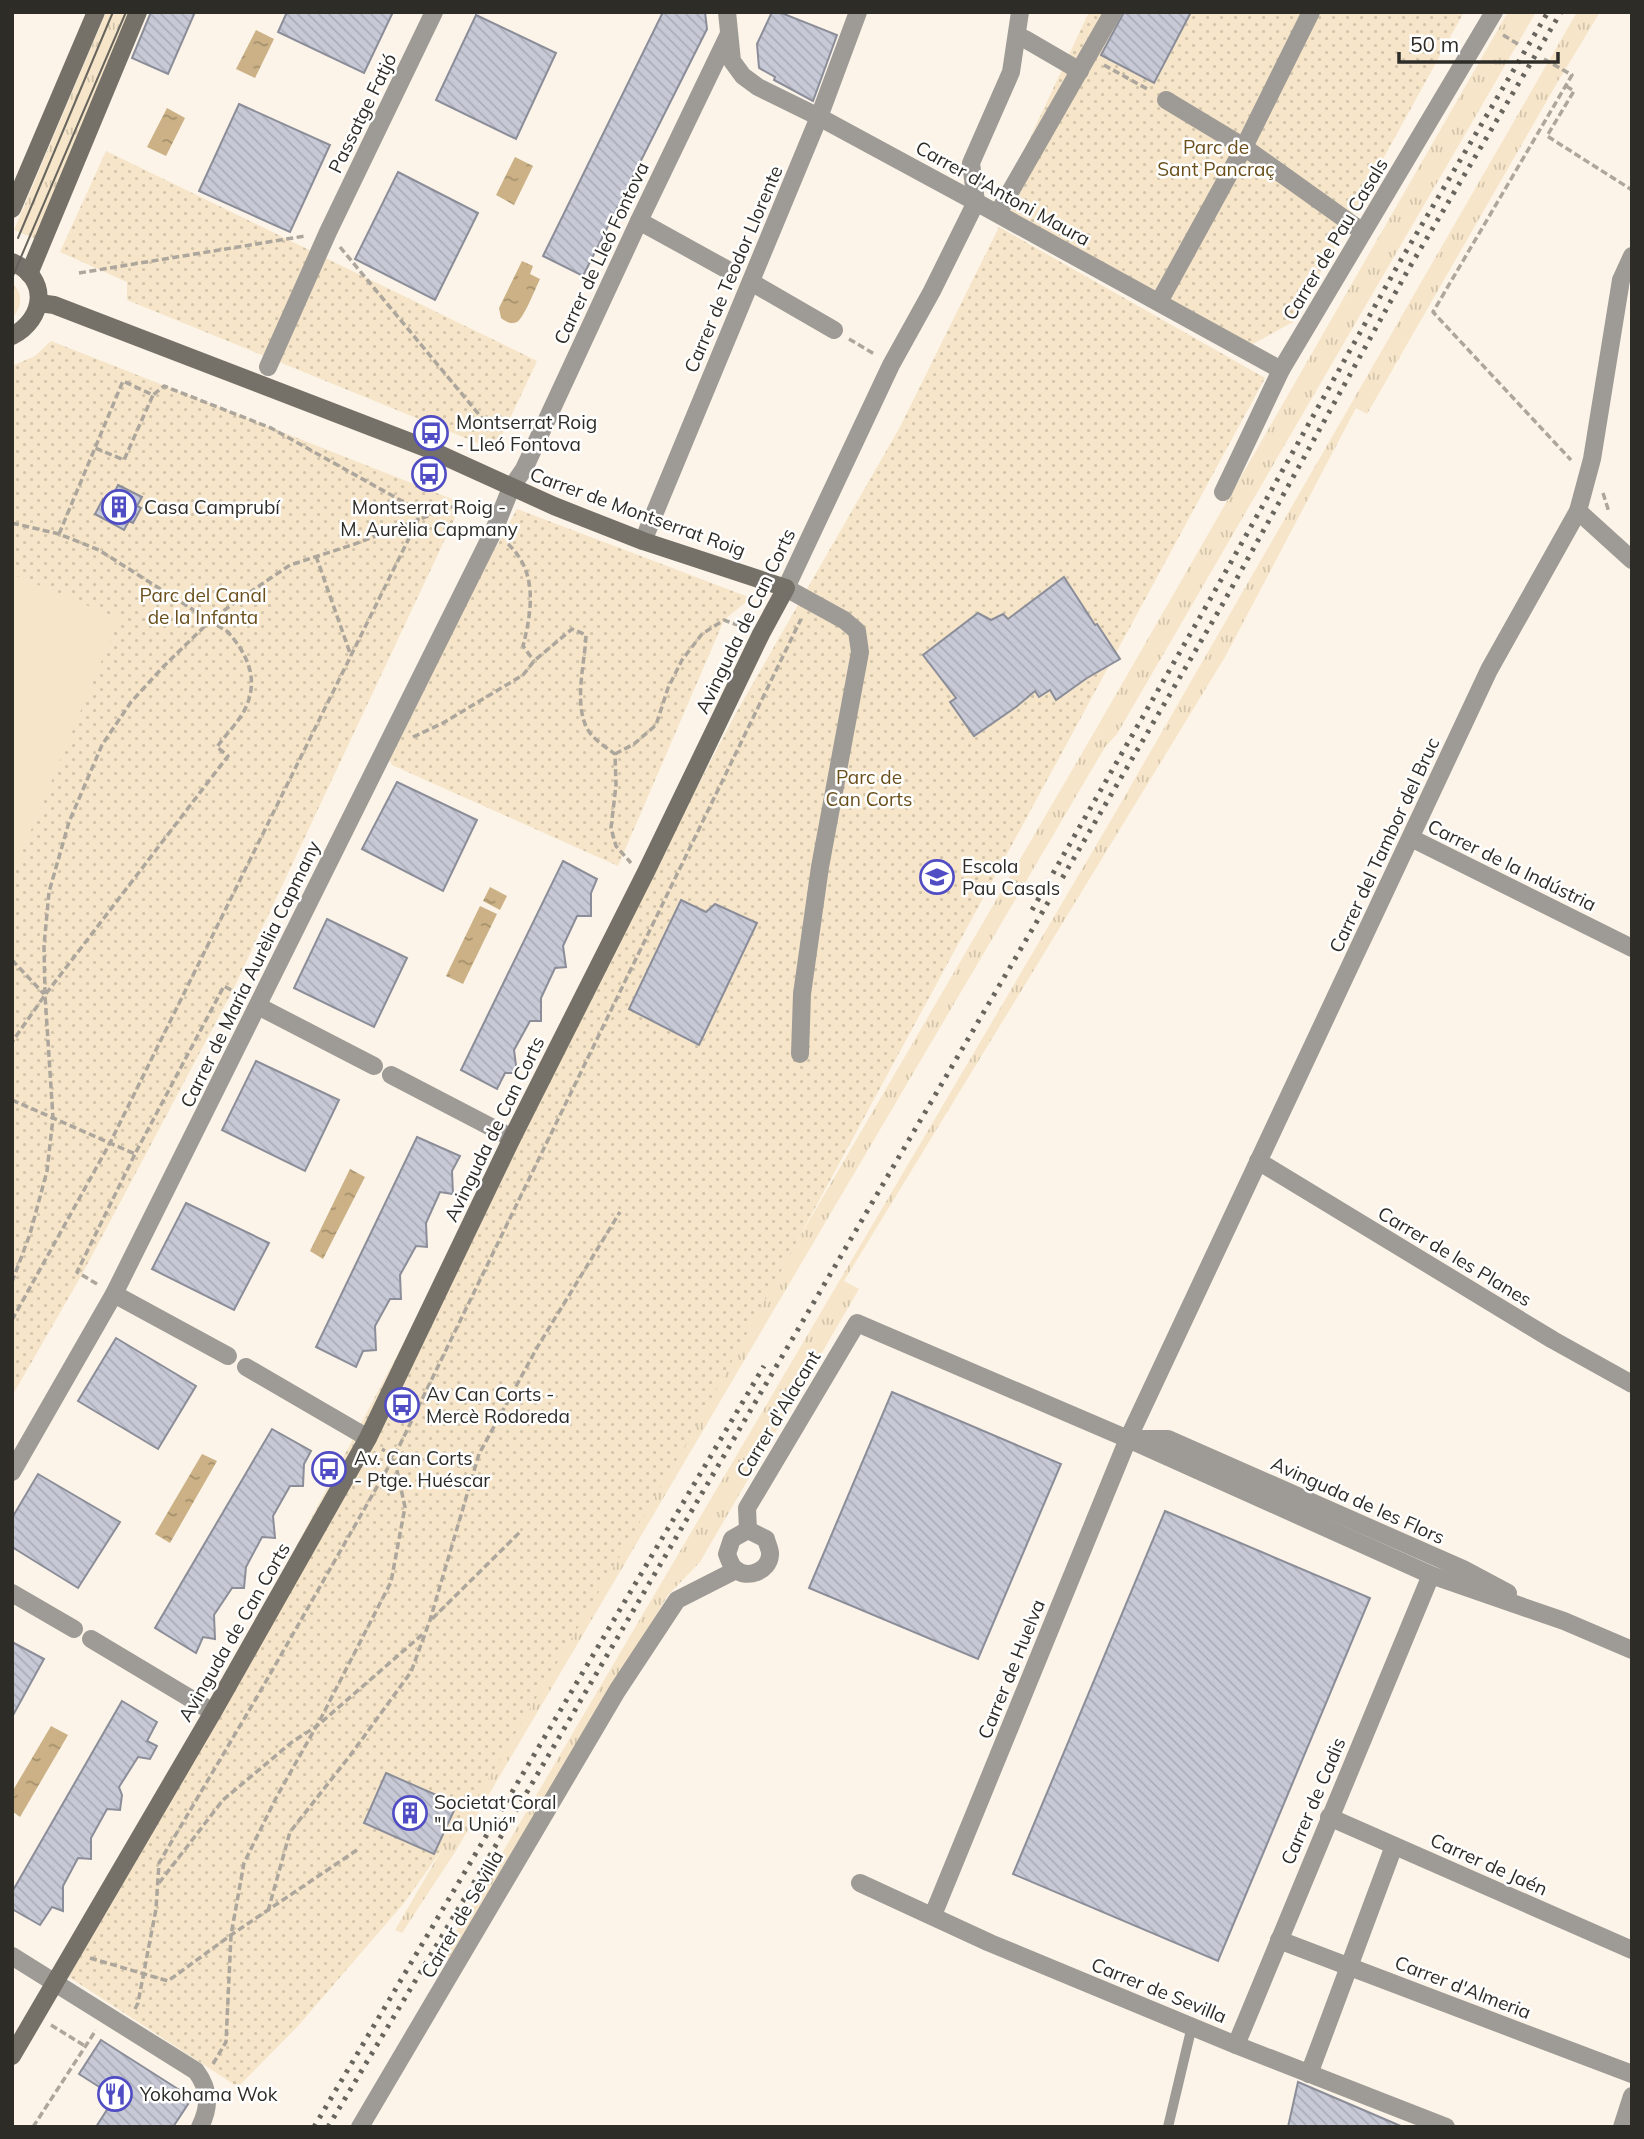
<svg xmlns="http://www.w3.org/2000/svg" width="1644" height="2139" viewBox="0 0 1644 2139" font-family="Mulish,sans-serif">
<defs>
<pattern id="grass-tufts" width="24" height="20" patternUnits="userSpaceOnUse" patternTransform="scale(1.75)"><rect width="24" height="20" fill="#f6e5c8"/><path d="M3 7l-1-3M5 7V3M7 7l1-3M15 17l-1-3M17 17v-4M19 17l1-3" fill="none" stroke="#d3c5ac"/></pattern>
<pattern id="park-dots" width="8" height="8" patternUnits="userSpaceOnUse" patternTransform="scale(1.75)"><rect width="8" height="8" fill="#f6e5c8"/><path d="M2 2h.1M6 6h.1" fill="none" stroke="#d3c5ac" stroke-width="1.8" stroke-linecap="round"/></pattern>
<pattern id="water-ripples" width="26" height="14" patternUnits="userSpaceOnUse" patternTransform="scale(1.75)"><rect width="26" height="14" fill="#cbb185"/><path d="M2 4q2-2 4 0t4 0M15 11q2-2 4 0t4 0" fill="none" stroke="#a5906d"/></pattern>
<pattern id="building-back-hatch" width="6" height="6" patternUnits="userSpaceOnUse" patternTransform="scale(1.75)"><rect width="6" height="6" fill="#c7c9d6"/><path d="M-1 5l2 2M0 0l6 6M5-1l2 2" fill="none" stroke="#abadb8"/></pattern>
</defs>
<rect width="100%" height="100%" fill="#fcf4e8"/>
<!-- grass -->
<g fill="url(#grass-tufts)">
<path d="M106 12H133L38 240 14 230Z"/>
<path d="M1508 12H1536L1117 734 1105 747 455 1852 402 1933 395 1930 1099 724Z"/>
<path d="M1577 12H1600L1557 83 1367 414 1356 408 1225 657 844 1281 859 1289 700 1562 668 1595 450 1962 442 1955 1114 815Z"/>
<path d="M12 282C23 294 23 306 12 318Z"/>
</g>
<!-- park -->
<g fill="url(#park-dots)">
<path d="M1089 12H1464L1293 322 1249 346 998 206Z"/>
<path d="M106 151 537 361 495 450 127 300V282L60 252Z"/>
<path d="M999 227 1265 378 699 1422 472 1807 404 1903 297 2027 238 2087 69 1977 736 713 900 427Z"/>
<path d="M51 341 462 503 233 990 81 1276 12 1396V366L35 356Z"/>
<path d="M517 509 751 598 724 620 618 866 392 765 385 749Z"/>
</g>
<!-- pitch -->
<path fill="#f6e5c8" d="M12 574 119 619 12 876Z"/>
<!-- water -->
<g fill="url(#water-ripples)">
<path d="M256 30 274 39 255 78 236 69Z"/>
<path d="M167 108 185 118 166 156 147 147Z"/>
<path d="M515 157 533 166 514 205 496 195Z"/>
<path d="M522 261 533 266 530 274 540 279C536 287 524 318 517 322 511 325 505 321 501 318L499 308Z"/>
<path d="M490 887 507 896 500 910 483 901Z"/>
<path d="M480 906 497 914 463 984 446 976Z"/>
<path d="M350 1169 365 1177 323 1259 310 1251Z"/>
<path d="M202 1454 217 1461 170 1543 155 1534Z"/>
<path d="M51 1726 68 1735 20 1817 12 1811V1792Z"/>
</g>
<!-- building -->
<g fill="url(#building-back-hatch)" stroke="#8b8d99" stroke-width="2">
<path d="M151 12H195L168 74 132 58Z"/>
<path d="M287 12H393L364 73 278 32Z"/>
<path d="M663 12H705L707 29 583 276 543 256Z"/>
<path d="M772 12H779L837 35 813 101 774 80 775 77 759 68 757 44Z"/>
<path d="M1124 12H1191L1154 83 1101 55Z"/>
<path d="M476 15 556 53 516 139 436 100Z"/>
<path d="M239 104 330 145 290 232 199 191Z"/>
<path d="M398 172 478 213 435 300 355 259Z"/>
<path d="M118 485 142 497 137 506 141 508 133 523 129 521 124 530 95 514 103 499 109 503Z"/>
<path d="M1064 577 1095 625 1097 624 1120 659 1087 678 1056 700 1050 690 1039 697 1035 691 1016 707 974 736 950 702 956 698 923 655 978 613 991 620 1003 614 1008 619Z"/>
<path d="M397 782 477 820 443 891 362 849Z"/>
<path d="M563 861 597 879 591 893V916H577L563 946 566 967 555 968 541 998V1021H530L514 1050 517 1073H505L497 1089 461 1070Z"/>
<path d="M681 900 706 912 715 904 757 923 699 1045 629 1009Z"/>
<path d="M327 919 407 958 374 1027 294 988Z"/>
<path d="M256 1061 339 1100 305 1171 222 1130Z"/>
<path d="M417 1137 460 1156 452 1171 453 1194 440 1192 426 1223 427 1247 416 1246 400 1275 401 1299H390L375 1326 376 1350 363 1351 356 1367 316 1347Z"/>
<path d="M186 1203 269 1243 234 1310 152 1269Z"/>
<path d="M116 1338 196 1386 158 1449 78 1401Z"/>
<path d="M892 1392 1061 1464 978 1659 809 1588Z"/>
<path d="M272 1429 311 1451 304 1464 303 1486H290L273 1516 275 1538 262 1537 246 1567 244 1588H232L214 1615 215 1639 203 1637 196 1653 155 1628Z"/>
<path d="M38 1474 120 1522 78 1588 12 1547V1518Z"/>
<path d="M1165 1511 1370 1598 1218 1961 1013 1874Z"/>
<path d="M12 1642 44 1659 12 1717Z"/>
<path d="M122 1701 157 1722 147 1741 157 1746 150 1759 138 1757 119 1787 122 1795 120 1810 107 1809 91 1838V1859L78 1858 63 1886V1911L52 1907 40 1925 12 1909V1892Z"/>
<path d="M386 1773 457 1804 434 1854 364 1823Z"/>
<path d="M101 2040 192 2098 173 2127H96L115 2097 79 2074Z"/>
<path d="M1298 2082 1403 2127H1288Z"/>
</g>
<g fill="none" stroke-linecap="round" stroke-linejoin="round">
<!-- path -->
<g stroke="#aca69d" stroke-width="3.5" stroke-dasharray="7 3.5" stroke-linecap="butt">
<path d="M1503 35 1518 44"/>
<path d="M1544 59 1572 75 1433 312 1571 460"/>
<path d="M1104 65 1149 90"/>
<path d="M1566 86 1574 91 1547 136 1632 190"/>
<path d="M340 247 491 429"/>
<path d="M79 273 305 236"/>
<path d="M849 339 876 355"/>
<path d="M1603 493 1609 512"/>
<path d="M12 523 59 534 99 550 228 632C247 654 259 678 246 707 240 721 226 734 217 747L228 756 45 995 12 1042"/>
<path d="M59 534 123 381 153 395 124 460 95 448"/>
<path d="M508 544C538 572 532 610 523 646L534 661"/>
<path d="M316 556 351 656"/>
<path d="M413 737 443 723 523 675 534 661 572 629 586 635C585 664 572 708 590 733 596 741 607 748 615 754L616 785 611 828 616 846 631 863"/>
<path d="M615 754 634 744 656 725 668 688 682 660 702 634 724 620 743 627"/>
<path d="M12 960 44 994"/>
<path d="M12 1100 135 1154 224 986 242 996"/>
<path d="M12 1282 30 1234 47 1171 53 1118 45 995 44 946 49 892 69 822 102 745 131 702 164 666 210 621 234 603 290 565 352 545 462 503"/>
<path d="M97 1284 77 1272 135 1154"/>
<path d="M12 1320 110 1143 418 520V510L271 428 164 386 153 395"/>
<path d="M432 1619 520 1532"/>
<path d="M159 1883 223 1800 292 1742 317 1726 424 1633"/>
<path d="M268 1911 290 1832 349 1757 411 1672 430 1620 479 1454 538 1346 620 1212"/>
<path d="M90 1958 168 1981 231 1935 357 1850"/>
<path d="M135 2009 138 2003 156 1909 159 1863 257 1697 394 1457 801 619"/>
<path d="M51 2025 85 2046"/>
<path d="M213 2064 226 2042 231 1935 244 1863 276 1798 321 1718 391 1582 405 1507 394 1457 382 1449"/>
<path d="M33 2127 96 2030"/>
</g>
<!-- lane -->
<path stroke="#9e9b96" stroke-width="10" d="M1168 2127 1192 2026"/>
<!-- street -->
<g stroke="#9e9b96" stroke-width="18">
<path d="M727 12 732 61 743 76 758 87 819 117 976 202 1281 370"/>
<path d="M1025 39 1080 71"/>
<path d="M1166 100 1244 147 1356 227"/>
<path d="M976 202 971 163 1011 72 1020 12"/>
<path d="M1002 206 1113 12"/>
<path d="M639 221 726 269"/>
<path d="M751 282 834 330"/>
<path d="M1159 302 1244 147 1311 12"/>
<path d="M268 367 328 232 434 12"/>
<path d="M1223 492 1281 370 1494 12"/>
<path d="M1578 511 1632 560"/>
<path d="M643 541 819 117 858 12"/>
<path d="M1411 838 1632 948"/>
<path d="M258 1006 374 1066"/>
<path d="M800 1054 802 994 820 867 860 652 857 631 844 620 786 588 891 365 932 291 976 202"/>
<path d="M391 1075 512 1138"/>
<path d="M1258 1161 1553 1340 1632 1384"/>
<path d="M114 1294 228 1356"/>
<path d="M246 1367 368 1438"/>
<path d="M1135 1439H1168L1463 1569 1508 1593"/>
<path d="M12 1472 114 1294 494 530 511 488 524 469 639 221 728 36"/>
<path d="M748 1530 747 1508 857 1323 1128 1439 1431 1575 1564 1621 1632 1650"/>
<path d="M748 1530 766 1539C767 1544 771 1551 770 1555 769 1571 747 1580 735 1569 731 1566 729 1559 727 1554L732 1539Z"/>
<path d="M12 1593 74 1629"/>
<path d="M91 1639 213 1712"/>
<path d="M1329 1817 1632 1950"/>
<path d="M860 1883 990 1943 1236 2045 1446 2127"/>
<path d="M933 1915 1128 1439 1489 670 1578 511 1592 459 1621 280 1632 256"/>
<path d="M1279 1940 1632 2074"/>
<path d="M12 1956 196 2071C210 2090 210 2107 200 2127"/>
<path d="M1236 2045 1431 1575"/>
<path d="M1309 2074 1394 1846"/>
<path d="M360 2127 617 1691 677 1600 736 1570"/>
<path d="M1622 2127 1632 2096"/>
</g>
<!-- secondary -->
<g stroke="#757169" stroke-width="18">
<path d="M12 209 96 12"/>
<path d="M12 262C50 278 45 319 12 336"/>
<path d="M29 274 138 12"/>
<path d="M12 2056 213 1712 368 1438 512 1138 646 872 761 634 786 588 643 541 554 506 426 448 54 305 39 303"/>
</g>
<!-- tram -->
<g stroke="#68655e" stroke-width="2">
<path d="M18 238 113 12"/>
<path d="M12 278 126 12"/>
</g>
<!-- rail -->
<g stroke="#68655e" stroke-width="5" stroke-dasharray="3.5 7" stroke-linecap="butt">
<path d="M1032 910 1208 603 1398 265 1548 12"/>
<path d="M314 2127 764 1366"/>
<path d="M328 2127 479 1874 1221 607 1408 270 1561 12"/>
</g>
</g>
<!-- icons -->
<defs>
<g id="bus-ring" transform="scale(1.75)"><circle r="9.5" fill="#fff" stroke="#504dc4" stroke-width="1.5"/><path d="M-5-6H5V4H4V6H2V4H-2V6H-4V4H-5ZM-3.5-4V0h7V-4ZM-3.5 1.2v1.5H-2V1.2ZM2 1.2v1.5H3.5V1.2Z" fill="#504dc4"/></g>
<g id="building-ring" transform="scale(1.75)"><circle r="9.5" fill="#fff" stroke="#504dc4" stroke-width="1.5"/><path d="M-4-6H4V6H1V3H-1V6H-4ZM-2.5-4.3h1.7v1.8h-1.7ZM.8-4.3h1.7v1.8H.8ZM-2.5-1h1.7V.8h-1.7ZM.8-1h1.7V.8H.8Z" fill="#504dc4"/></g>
<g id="school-ring" transform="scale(1.75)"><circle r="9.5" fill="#fff" stroke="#504dc4" stroke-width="1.5"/><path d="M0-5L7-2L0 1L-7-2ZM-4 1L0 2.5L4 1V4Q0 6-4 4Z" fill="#504dc4"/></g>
<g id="restaurant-ring" transform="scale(1.75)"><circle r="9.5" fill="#fff" stroke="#504dc4" stroke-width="1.5"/><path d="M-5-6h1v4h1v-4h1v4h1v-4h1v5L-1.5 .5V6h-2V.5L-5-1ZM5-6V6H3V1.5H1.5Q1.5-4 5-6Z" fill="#504dc4"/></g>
</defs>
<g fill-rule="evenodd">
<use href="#bus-ring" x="431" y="433"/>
<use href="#bus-ring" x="429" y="474"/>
<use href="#building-ring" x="119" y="507"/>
<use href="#school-ring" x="937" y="877"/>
<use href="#bus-ring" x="402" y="1405"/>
<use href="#bus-ring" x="329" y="1469"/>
<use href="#building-ring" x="410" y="1813"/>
<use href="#restaurant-ring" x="115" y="2094"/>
</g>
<g text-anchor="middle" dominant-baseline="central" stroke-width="5" stroke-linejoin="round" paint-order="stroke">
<!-- street labels -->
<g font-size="19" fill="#2e2c27" stroke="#fff">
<text transform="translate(362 113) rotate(-64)">Passatge Fatjó</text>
<text transform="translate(1003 193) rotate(29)">Carrer d'Antoni Maura</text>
<text transform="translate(1335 239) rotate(-59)">Carrer de Pau Casals</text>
<text transform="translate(601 253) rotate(-65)">Carrer de Lleó Fontova</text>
<text transform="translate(733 269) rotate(-67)">Carrer de Teodor Llorente</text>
<text transform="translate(638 512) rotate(20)">Carrer de Montserrat Roig</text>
<text transform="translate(745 621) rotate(-64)">Avinguda de Can Corts</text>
<text transform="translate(1384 845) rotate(-65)">Carrer del Tambor del Bruc</text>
<text transform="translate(1512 865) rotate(26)">Carrer de la Indústria</text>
<text transform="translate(250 974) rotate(-64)">Carrer de Maria Aurèlia Capmany</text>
<text transform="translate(494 1129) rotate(-64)">Avinguda de Can Corts</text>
<text transform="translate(1455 1256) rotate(31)">Carrer de les Planes</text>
<text transform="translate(778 1414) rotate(-59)">Carrer d'Alacant</text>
<text transform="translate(1358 1500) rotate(24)">Avinguda de les Flors</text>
<text transform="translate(234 1632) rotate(-60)">Avinguda de Can Corts</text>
<text transform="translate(1011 1669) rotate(-68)">Carrer de Huelva</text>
<text transform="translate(1313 1801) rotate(-67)">Carrer de Cadis</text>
<text transform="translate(1489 1864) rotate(24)">Carrer de Jaén</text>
<text transform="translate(462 1914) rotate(-60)">Carrer de Sevilla</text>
<text transform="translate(1463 1987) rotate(21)">Carrer d'Almeria</text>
<text transform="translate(1159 1990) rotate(22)">Carrer de Sevilla</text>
</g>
<!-- park labels -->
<g font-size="19" fill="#6a4f1b" stroke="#fff">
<text x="1216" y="147">Parc de<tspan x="1216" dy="22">Sant Pancraç</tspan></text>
<text x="203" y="595">Parc del Canal<tspan x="203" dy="22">de la Infanta</tspan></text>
<text x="869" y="777">Parc de<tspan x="869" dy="22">Can Corts</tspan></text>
</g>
<!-- poi labels -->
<g font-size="19" fill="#2e2c27" stroke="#fff" text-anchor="start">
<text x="456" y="422">Montserrat Roig<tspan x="456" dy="22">- Lleó Fontova</tspan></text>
<text x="144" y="507">Casa Camprubí</text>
<text x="429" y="507" text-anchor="middle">Montserrat Roig -<tspan x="429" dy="22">M. Aurèlia Capmany</tspan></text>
<text x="962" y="866">Escola<tspan x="962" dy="22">Pau Casals</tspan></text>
<text x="426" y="1394">Av Can Corts -<tspan x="426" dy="22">Mercè Rodoreda</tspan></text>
<text x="354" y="1458">Av. Can Corts<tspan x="354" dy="22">- Ptge. Huéscar</tspan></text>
<text x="434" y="1802">Societat Coral<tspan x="434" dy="22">"La Unió"</tspan></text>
<text x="140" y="2094">Yokohama Wok</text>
</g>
</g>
<!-- border -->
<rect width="1644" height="2139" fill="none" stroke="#2e2c27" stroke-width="28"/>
<!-- scale -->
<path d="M1399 52v10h159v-10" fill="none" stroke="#2e2c27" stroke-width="3.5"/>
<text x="1410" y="52" font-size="21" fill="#2e2c27" stroke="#ffffff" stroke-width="5" paint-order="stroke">50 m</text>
</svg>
